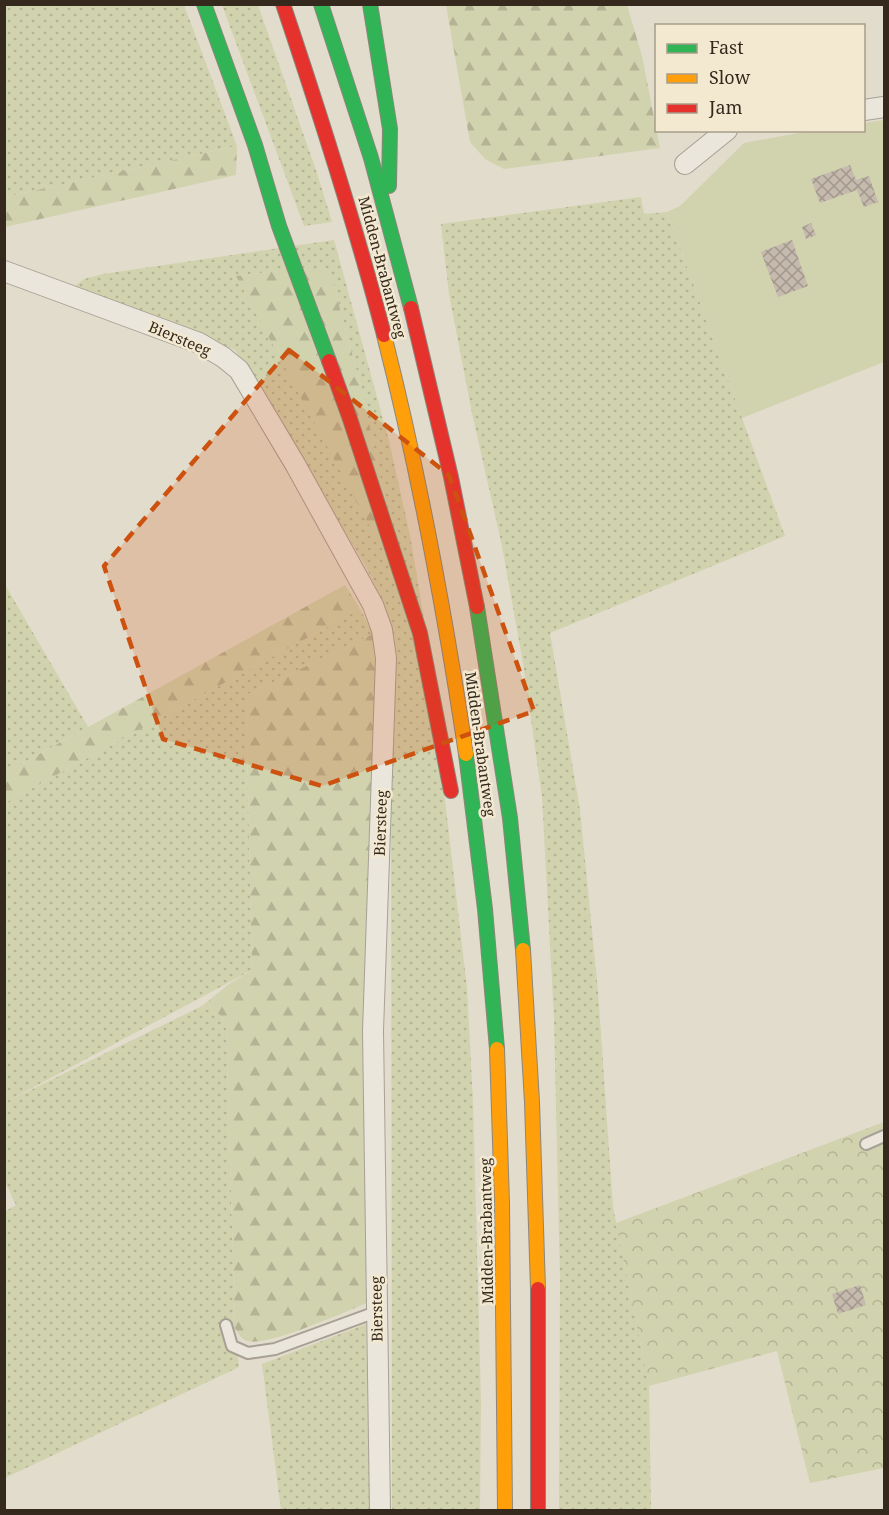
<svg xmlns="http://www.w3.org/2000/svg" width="889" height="1515" viewBox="0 0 889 1515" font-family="'Noto Serif',serif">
<defs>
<pattern id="grass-dots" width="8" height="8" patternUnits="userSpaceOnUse" patternTransform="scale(1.5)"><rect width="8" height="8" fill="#d1d2ae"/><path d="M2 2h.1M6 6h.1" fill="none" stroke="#b4b495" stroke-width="1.8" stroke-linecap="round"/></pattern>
<pattern id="forest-firs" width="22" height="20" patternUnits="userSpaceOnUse" patternTransform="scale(1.5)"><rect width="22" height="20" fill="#d1d2ae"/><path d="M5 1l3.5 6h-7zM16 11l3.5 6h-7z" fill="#b4b495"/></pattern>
<pattern id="park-crowns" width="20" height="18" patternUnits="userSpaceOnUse" patternTransform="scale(1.5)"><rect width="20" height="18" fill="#d1d2ae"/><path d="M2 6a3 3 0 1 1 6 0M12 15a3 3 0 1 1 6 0" fill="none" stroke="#b4b495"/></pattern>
<pattern id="building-cross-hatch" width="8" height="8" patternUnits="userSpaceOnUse" patternTransform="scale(1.5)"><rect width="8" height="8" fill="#c5baad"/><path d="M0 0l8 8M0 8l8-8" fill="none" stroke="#a1978c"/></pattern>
</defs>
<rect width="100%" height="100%" fill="#e2dccc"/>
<!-- grass -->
<g fill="url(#grass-dots)" fill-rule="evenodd">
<path d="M4 5H184L237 146 5 197Z"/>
<path d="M222 5H258L317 173 332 222 304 226Z"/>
<path d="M641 197 644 214 667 212 785 536 550 633 580 810 598 991 613 1207 649 1386 651 1510H559L560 1279 554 1018 542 797 523 663 502 546 472 413 449 294 441 224Z"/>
<path d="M334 240 389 441 410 535 423 613 467 988 473 1102 481 1402 480 1510H392L391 781 394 666 392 630 384 604 365 565 235 350 74 287 84 279 103 274ZM285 270 333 283 363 394 397 557 236 276Z"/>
<path d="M4 583 88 727 5 773H4Z"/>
<path d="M360 609 373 634 246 695 252 970 6 1102 202 1006 220 1015 226 1023 235 1328 239 1367 5 1478 4 1212 16 1205 4 1180 5 803Z"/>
<path d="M366 1324 370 1510H281L262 1364Z"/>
</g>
<!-- forest -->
<g fill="url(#forest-firs)">
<path d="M446 5H627L642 56 660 148 504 169 485 159 470 142Z"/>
<path d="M237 146 236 175 5 227V197Z"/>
<path d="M285 270 322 272 333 283 363 394 397 557 377 540 236 276Z"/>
<path d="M345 585 360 609 5 803V773Z"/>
<path d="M373 634 377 649 367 1303C344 1312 268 1347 247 1341 241 1339 238 1333 235 1328L226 1023 220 1015 202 1006 229 984 252 970 246 695Z"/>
</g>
<!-- park -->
<path fill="url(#park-crowns)" d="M884 1122V1468L810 1483 777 1351 649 1386 616 1223Z"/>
<!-- garden -->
<path fill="#d1d2ae" d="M884 120V362L742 418 667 212 680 206 744 143 810 131 864 130V123Z"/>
<!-- building -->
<g fill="url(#building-cross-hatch)">
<path d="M850 165 856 180 869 176 878 202 864 207 857 190 820 203 811 179Z"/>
<path d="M811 223 816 235 806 239 802 227Z"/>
<path d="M792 240 808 286 778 297 761 252Z"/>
<path d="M860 1285 866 1305 838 1314 832 1294Z"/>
</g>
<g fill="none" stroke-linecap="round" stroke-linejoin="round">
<!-- lane casing -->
<g stroke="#a7a095" stroke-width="14">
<g id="lane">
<path d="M866 1144 884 1136"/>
<path d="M226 1325 232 1346 248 1353 275 1349 376 1312"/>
</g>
</g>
<!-- street casing -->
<g stroke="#a7a095" stroke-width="22">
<g id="street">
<path d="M864 110 884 107"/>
<path d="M685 164 727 130"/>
<path d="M4 271 199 343 223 357 239 370 295 464 373 605 382 630 386 658 373 1031 380 1510"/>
</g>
</g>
<!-- fast casing -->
<g stroke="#8c867c" stroke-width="16">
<g id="fast">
<path d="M204 4 255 145 279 226 329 361"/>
<path d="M321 4 371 158 411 308"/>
<path d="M370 4 390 129 389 186"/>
<path d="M477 607 510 818 523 950"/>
<path d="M466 754 485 909 497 1049"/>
</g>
</g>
<!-- slow casing -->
<g stroke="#8c867c" stroke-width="16">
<g id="slow">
<path d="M384 335C419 473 445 613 466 754"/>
<path d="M523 950 532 1102 538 1289"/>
<path d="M497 1049 502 1203 505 1510"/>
</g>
</g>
<!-- jam casing -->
<g stroke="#8c867c" stroke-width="16">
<g id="jam">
<path d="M283 4C320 114 355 223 384 335"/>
<path d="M411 308 451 477 477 607"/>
<path d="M329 361 350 419 420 633 451 791"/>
<path d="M538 1289V1510"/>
</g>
</g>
<!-- lane -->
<use href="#lane" stroke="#eae6dc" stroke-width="10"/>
<!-- street -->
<use href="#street" stroke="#eae6dc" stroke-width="20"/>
<!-- fast -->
<use href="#fast" stroke="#30b455" stroke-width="14"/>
<!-- slow -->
<use href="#slow" stroke="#ff9f0a" stroke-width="14"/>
<!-- jam -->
<use href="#jam" stroke="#e5322d" stroke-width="14"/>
</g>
<!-- marked area -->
<path fill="#cd520f" fill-opacity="0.2" stroke="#cd520f" stroke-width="4.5" stroke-dasharray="12 8" stroke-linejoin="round" d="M289 350 449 475 534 711 322 786 163 739 104 566Z"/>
<g text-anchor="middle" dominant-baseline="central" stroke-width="5" stroke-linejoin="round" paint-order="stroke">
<!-- street labels -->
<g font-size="15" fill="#35291e" stroke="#f3e9d1">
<text transform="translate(383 267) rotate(75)">Midden-Brabantweg</text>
<text transform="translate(180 338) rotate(23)">Biersteeg</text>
<text transform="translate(481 744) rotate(82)">Midden-Brabantweg</text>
<text transform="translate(380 823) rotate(-88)">Biersteeg</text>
<text transform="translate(486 1231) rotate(-91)">Midden-Brabantweg</text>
<text transform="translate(376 1309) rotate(-91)">Biersteeg</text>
</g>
</g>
<!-- border -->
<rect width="889" height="1515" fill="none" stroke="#35291e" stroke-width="12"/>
<!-- legend -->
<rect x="655" y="24" width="210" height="108" fill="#f3e9d1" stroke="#a79c89" stroke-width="1.5"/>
<rect x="667" y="44" width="30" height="9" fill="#30b455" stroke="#a79c89" stroke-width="1.5"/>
<text x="709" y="54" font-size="18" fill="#35291e">Fast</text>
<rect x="667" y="74" width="30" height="9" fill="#ff9f0a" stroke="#a79c89" stroke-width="1.5"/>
<text x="709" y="84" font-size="18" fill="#35291e">Slow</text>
<rect x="667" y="104" width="30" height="9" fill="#e5322d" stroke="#a79c89" stroke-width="1.5"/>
<text x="709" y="114" font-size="18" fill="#35291e">Jam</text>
</svg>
